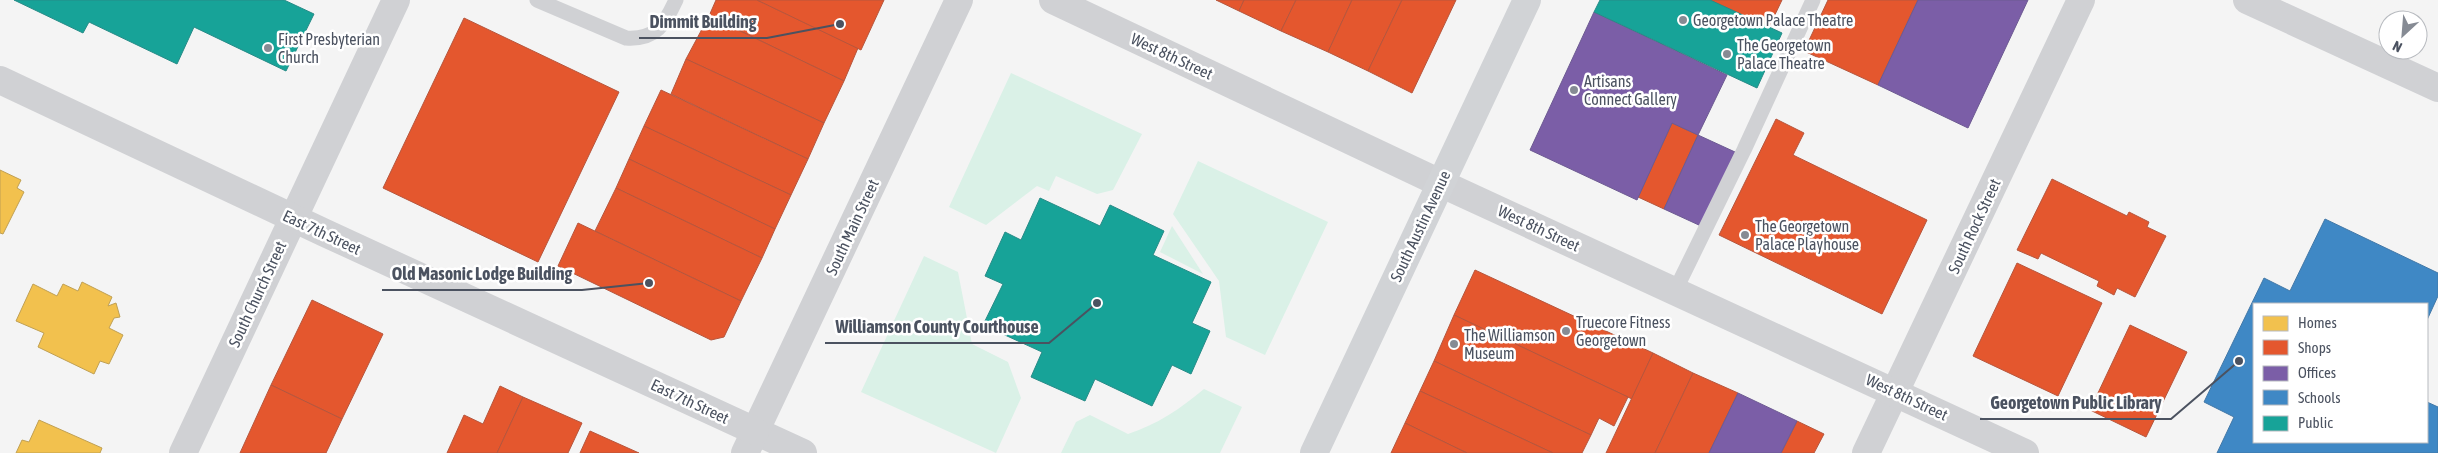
<svg xmlns="http://www.w3.org/2000/svg" width="2438" height="453" viewBox="0 0 2438 453" font-family="'Asap Condensed',sans-serif">
<rect width="100%" height="100%" fill="#f4f4f4"/>
<!-- green -->
<g fill="#daf1e7">
<path d="M1011 73 1142 134 1113 190 1097 194 1056 176 1049 191 1037 186 986 225 949 207Z"/>
<path d="M1198 161 1328 222 1265 355 1226 337 1219 281 1173 214Z"/>
<path d="M1172 226 1203 274 1160 252Z"/>
<path d="M924 256 958 272 972 344 1008 362 1021 398 996 453 861 392Z"/>
<path d="M1204 389 1242 407 1220 453H1061L1076 422 1090 415 1128 434C1158 424 1180 409 1204 389Z"/>
</g>
<!-- homes -->
<g fill="#f2c14e" stroke="#c0a053">
<path d="M0 170 21 180 17 188 24 192 3 234 0 233Z"/>
<path d="M82 282 112 297 108 306 116 303 120 317 114 318 109 328 123 335 109 364 100 361 94 374 38 347 44 333 16 321 33 284 57 296 63 284 78 291Z"/>
<path d="M39 420 102 448 100 453H16L22 440 29 442Z"/>
</g>
<!-- shops -->
<g fill="#e4572e" stroke="#b6563d">
<path d="M716 0H757L858 48 844 81 709 16Z"/>
<path d="M757 0H884L861 50Z"/>
<path d="M1216 0H1244L1239 11Z"/>
<path d="M1244 0H1296L1281 31 1239 11Z"/>
<path d="M1296 0H1352L1328 52 1281 31Z"/>
<path d="M1352 0H1402L1368 71 1328 52Z"/>
<path d="M1402 0H1456L1412 93 1368 71Z"/>
<path d="M1710 0H1782L1769 27Z"/>
<path d="M1828 0H1918L1878 85 1804 51Z"/>
<path d="M709 16 844 81 824 123 686 59Z"/>
<path d="M464 18 619 92 538 262 383 188Z"/>
<path d="M686 59 824 123 808 159 671 94Z"/>
<path d="M661 90 808 159 791 195 644 126Z"/>
<path d="M1776 119 1804 133 1793 155 1927 220 1882 314 1719 235Z"/>
<path d="M1672 123 1698 135 1664 209 1638 197Z"/>
<path d="M644 126 791 195 775 229 629 159Z"/>
<path d="M629 159 775 229 762 258 616 188Z"/>
<path d="M2052 179 2127 216 2129 212 2149 222 2147 227 2166 236 2135 297 2117 288 2114 295 2097 286 2099 281 2041 253 2038 259 2017 250Z"/>
<path d="M616 188 762 258 741 301 595 231Z"/>
<path d="M578 223 741 301 724 337 711 340 558 266Z"/>
<path d="M2017 263 2102 303 2058 396 1973 356Z"/>
<path d="M1475 270 1653 353 1632 399 1454 315Z"/>
<path d="M312 300 383 334 342 419 271 385Z"/>
<path d="M1454 315 1628 397 1614 426 1599 418 1591 435 1434 361Z"/>
<path d="M2130 325 2187 352 2146 437 2090 410Z"/>
<path d="M1653 353 1693 373 1655 453H1606Z"/>
<path d="M1434 361 1591 435 1582 453H1553L1420 391Z"/>
<path d="M1693 373 1738 393 1709 453H1655Z"/>
<path d="M271 385 342 419 326 453H240Z"/>
<path d="M500 386 523 397 497 453H447L464 415 483 424Z"/>
<path d="M1420 391 1553 453H1467L1405 423Z"/>
<path d="M523 397 582 423 568 453H497Z"/>
<path d="M1797 421 1824 434 1814 453H1781Z"/>
<path d="M1405 423 1467 453H1391Z"/>
<path d="M590 431 639 453H580Z"/>
</g>
<!-- offices -->
<g fill="#7b5ea7" stroke="#6d5a92">
<path d="M1918 0H2028L1968 128 1878 85Z"/>
<path d="M1594 12 1727 75 1698 135 1672 123 1637 200 1530 150Z"/>
<path d="M1698 135 1735 152 1701 226 1664 209Z"/>
<path d="M1738 393 1797 421 1781 453H1709Z"/>
</g>
<!-- schools -->
<path fill="#3f88c5" stroke="#4378a7" d="M2325 219 2438 273V296L2427 320V304H2254V442H2427V402L2438 407V453H2217L2234 417 2204 402 2264 278 2290 291Z"/>
<!-- public -->
<g fill="#17a398" stroke="#278b87">
<path d="M14 0H284L314 14 286 71 194 27 177 64 89 22 83 33Z"/>
<path d="M1600 0H1710L1782 33 1757 88 1594 12Z"/>
<path d="M1040 198 1100 226 1110 205 1164 231 1153 255 1211 282 1192 323 1210 331 1191 374 1172 365 1152 406 1095 379 1085 401 1031 377 1042 352 983 325 1003 284 985 276 1005 232 1021 240Z"/>
</g>
<g fill="none" stroke-linecap="round" stroke-linejoin="round">
<!-- service -->
<g stroke="#d0d1d4" stroke-width="15">
<path d="M537 0 626 38C656 40 665 24 676 0"/>
<path d="M1675 291 1744 150 1813 0"/>
</g>
<!-- minor -->
<g stroke="#d0d1d4" stroke-width="28">
<path d="M1053 0 1440 183"/>
<path d="M2247 0 2438 88"/>
<path d="M755 431 803 453"/>
<path d="M183 453 396 0"/>
<path d="M745 453 959 0"/>
<path d="M1866 453 2081 0"/>
</g>
<!-- tertiary -->
<g stroke="#d0d1d4" stroke-width="28">
<path d="M0 80 325 233 755 431"/>
<path d="M1440 183 2025 453"/>
</g>
<!-- secondary -->
<path stroke="#d1d3d6" stroke-width="28" d="M1314 453 1527 0"/>
</g>
<!-- markers -->
<g fill="#868b94" stroke="#fff" stroke-width="2">
<circle cx="1683" cy="20" r="5"/>
<circle cx="268" cy="48" r="5"/>
<circle cx="1727" cy="54" r="5"/>
<circle cx="1574" cy="90" r="5"/>
<circle cx="1745" cy="235" r="5"/>
<circle cx="1566" cy="331" r="5"/>
<circle cx="1454" cy="344" r="5"/>
</g>
<g text-anchor="middle" dominant-baseline="central" stroke-width="5" stroke-linejoin="round" paint-order="stroke">
<!-- poi labels -->
<g font-size="16" fill="#4b5260" stroke="#fff" text-anchor="start">
<text x="1693" y="20">Georgetown Palace Theatre</text>
<text x="278" y="39">First Presbyterian<tspan x="278" dy="18">Church</tspan></text>
<text x="1737" y="45">The Georgetown<tspan x="1737" dy="18">Palace Theatre</tspan></text>
<text x="1584" y="81">Artisans<tspan x="1584" dy="18">Connect Gallery</tspan></text>
<text x="1755" y="226">The Georgetown<tspan x="1755" dy="18">Palace Playhouse</tspan></text>
<text x="1576" y="322">Truecore Fitness<tspan x="1576" dy="18">Georgetown</tspan></text>
<text x="1464" y="335">The Williamson<tspan x="1464" dy="18">Museum</tspan></text>
</g>
<!-- street labels -->
<g font-size="16" fill="#4b5260" stroke="#fff">
<text transform="translate(1172 56) rotate(25)">West 8th Street</text>
<text transform="translate(1420 226) rotate(-65)">South Austin Avenue</text>
<text transform="translate(1974 226) rotate(-65)">South Rock Street</text>
<text transform="translate(852 227) rotate(-65)">South Main Street</text>
<text transform="translate(1539 228) rotate(25)">West 8th Street</text>
<text transform="translate(322 232) rotate(25)">East 7th Street</text>
<text transform="translate(257 294) rotate(-65)">South Church Street</text>
<text transform="translate(1907 397) rotate(25)">West 8th Street</text>
<text transform="translate(690 401) rotate(25)">East 7th Street</text>
</g>
</g>
<!-- callouts -->
<path fill="none" stroke="#4b5260" stroke-width="2" d="M840 24L767 38H639M649 283L582 290H382M1097 303L1049 343H825M2239 361L2171 419H1980"/>
<g fill="#4b5260" stroke="#fff" stroke-width="2">
<circle cx="840" cy="24" r="5"/>
<circle cx="649" cy="283" r="5"/>
<circle cx="1097" cy="303" r="5"/>
<circle cx="2239" cy="361" r="5"/>
</g>
<g font-size="18" text-anchor="middle" font-weight="bold" fill="#4b5260" stroke="#fff" stroke-width="5" stroke-linejoin="round" paint-order="stroke">
<text x="703" y="28">Dimmit Building</text>
<text x="482" y="280">Old Masonic Lodge Building</text>
<text x="937" y="333">Williamson County Courthouse</text>
<text x="2076" y="409">Georgetown Public Library</text>
</g>
<!-- legend -->
<rect x="2253" y="303" width="175" height="140" fill="#ffffff" stroke="#b7babf"/>
<rect x="2263" y="316" width="25" height="15" fill="#f2c14e" stroke="#b7babf"/>
<text x="2298" y="328" font-size="15" fill="#4b5260">Homes</text>
<rect x="2263" y="340" width="25" height="15" fill="#e4572e" stroke="#b7babf"/>
<text x="2298" y="353" font-size="15" fill="#4b5260">Shops</text>
<rect x="2263" y="366" width="25" height="15" fill="#7b5ea7" stroke="#b7babf"/>
<text x="2298" y="378" font-size="15" fill="#4b5260">Offices</text>
<rect x="2263" y="390" width="25" height="15" fill="#3f88c5" stroke="#b7babf"/>
<text x="2298" y="403" font-size="15" fill="#4b5260">Schools</text>
<rect x="2263" y="416" width="25" height="15" fill="#17a398" stroke="#b7babf"/>
<text x="2298" y="428" font-size="15" fill="#4b5260">Public</text>
<!-- north arrow -->
<g transform="translate(2403 35) rotate(206)"><circle r="24" fill="#ffffff" stroke="#b7babf"/>
<path d="M0-4L9 19L0 12L-9 19Z" fill="#868b94"/>
<text y="-8" font-size="14" font-weight="bold" text-anchor="middle" fill="#4b5260">N</text>
</g>
</svg>
